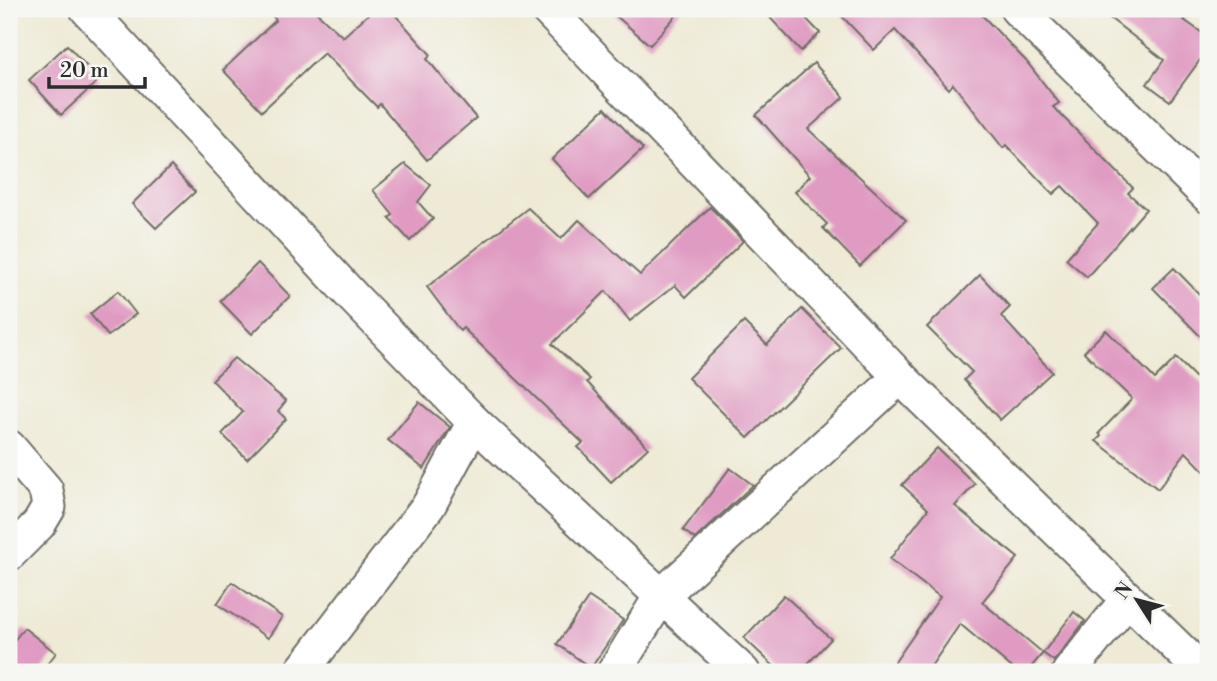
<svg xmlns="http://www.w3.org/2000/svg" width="1217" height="681" viewBox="0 0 1217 681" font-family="'Libre Bodoni',serif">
<rect width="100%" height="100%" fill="#f6f6f2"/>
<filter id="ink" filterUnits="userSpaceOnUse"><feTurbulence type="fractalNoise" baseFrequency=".0143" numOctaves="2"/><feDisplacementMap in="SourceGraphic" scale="14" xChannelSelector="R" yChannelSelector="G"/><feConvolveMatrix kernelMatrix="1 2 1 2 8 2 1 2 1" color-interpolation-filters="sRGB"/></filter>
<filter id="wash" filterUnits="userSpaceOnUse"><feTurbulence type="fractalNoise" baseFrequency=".00686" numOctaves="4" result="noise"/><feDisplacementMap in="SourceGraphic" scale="28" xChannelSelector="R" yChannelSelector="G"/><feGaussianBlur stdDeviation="1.57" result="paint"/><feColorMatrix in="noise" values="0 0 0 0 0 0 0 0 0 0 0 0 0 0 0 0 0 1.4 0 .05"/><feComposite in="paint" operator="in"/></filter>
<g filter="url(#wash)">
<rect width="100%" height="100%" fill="#eeead5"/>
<g id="blocks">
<!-- building -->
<g fill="#e09bc2">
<path d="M267 9H313L343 37 374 9H390L431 55 427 59 476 118 427 160 380 104 377 107 324 53 262 111 223 70 276 20Z"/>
<path d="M608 9H682L650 45Z"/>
<path d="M762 9H797L820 33 801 51Z"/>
<path d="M835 9H976L1026 61 1059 103 1053 107 1133 188 1128 193 1146 209 1087 277 1066 259 1098 223 1062 186 1053 194 1006 145 1003 148 953 84 949 89 895 30 874 50Z"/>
<path d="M1098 9H1193L1184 20 1208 37V49L1170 101 1147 84 1164 60Z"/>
<path d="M67 45 99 80 61 115 29 80Z"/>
<path d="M814 63 844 97 808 129 906 220 860 266 823 228 827 224 795 192 810 176 756 115Z"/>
<path d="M605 108 643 149 589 199 552 159Z"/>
<path d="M405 164 431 185 418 202 433 219 410 241 389 218 393 215 373 190Z"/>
<path d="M171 166 195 192 156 228 132 204Z"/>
<path d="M710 207 743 241 686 297 675 285 630 321 606 291 552 344 590 379 587 382 648 448 611 482 578 447 583 443 463 328 460 331 427 287 528 208 561 239 579 220 640 275Z"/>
<path d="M258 263 290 296 252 334 220 301Z"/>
<path d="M1174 268 1208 303V344L1153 288Z"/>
<path d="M980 275 1010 307 1001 316 1052 372 1000 420 964 380 972 372 927 327Z"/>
<path d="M118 291 136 314 108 336 90 314Z"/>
<path d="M802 309 841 348 748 438 688 378 744 322 767 345Z"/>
<path d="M1106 330 1155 379 1176 358 1208 390V475L1186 452 1158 489 1096 441 1101 436 1099 433 1132 399 1084 352Z"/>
<path d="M234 358 286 401 278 411 286 419 247 459 222 434 243 412 212 380Z"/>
<path d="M419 402 450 427 424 469 388 440Z"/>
<path d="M937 448 975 484 955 506 1018 558 982 602 1043 653 1027 672H1017L960 624 927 672H888L940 597 890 559 928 509 902 485Z"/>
<path d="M730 468 753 485 695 539 683 530Z"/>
<path d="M232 582 282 617 268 638 217 604Z"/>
<path d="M784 595 831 639 800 672H780L744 638Z"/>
<path d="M589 597 623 620 591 668 557 644Z"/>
<path d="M1074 612 1085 621 1054 661 1043 653Z"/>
<path d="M24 628 56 653 41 672H9V647Z"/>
</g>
</g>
</g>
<g filter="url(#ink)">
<use href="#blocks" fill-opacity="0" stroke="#6f6e66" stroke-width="2"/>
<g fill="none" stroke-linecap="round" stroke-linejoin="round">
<!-- minor casing -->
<g stroke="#6f6e66" stroke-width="37">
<g id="minor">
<path d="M87 9 354 298 474 422 743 672"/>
<path d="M547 9 900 377 1203 672"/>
<path d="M1017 9 1208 196"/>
<path d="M9 447 46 490 49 507 39 524 9 554"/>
<path d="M301 672 429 505 474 422"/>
<path d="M614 672 661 596 900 377"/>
<path d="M1069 672 1127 600"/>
</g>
</g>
<!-- minor -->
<use href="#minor" stroke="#fff" stroke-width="33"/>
</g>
</g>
<!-- margin -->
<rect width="1217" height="681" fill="none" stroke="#f6f6f2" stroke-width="35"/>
<!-- north arrow -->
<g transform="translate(1137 600) rotate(306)" stroke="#f6f6f2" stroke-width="5" paint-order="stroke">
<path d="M0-5L12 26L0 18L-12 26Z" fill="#2b2b2b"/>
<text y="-10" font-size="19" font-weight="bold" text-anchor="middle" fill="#2b2b2b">N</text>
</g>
<!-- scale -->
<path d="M49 77v10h96v-10" fill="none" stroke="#2b2b2b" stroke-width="3.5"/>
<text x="60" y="77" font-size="21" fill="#2b2b2b" stroke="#f6f6f2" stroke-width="5" paint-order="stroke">20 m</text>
</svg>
